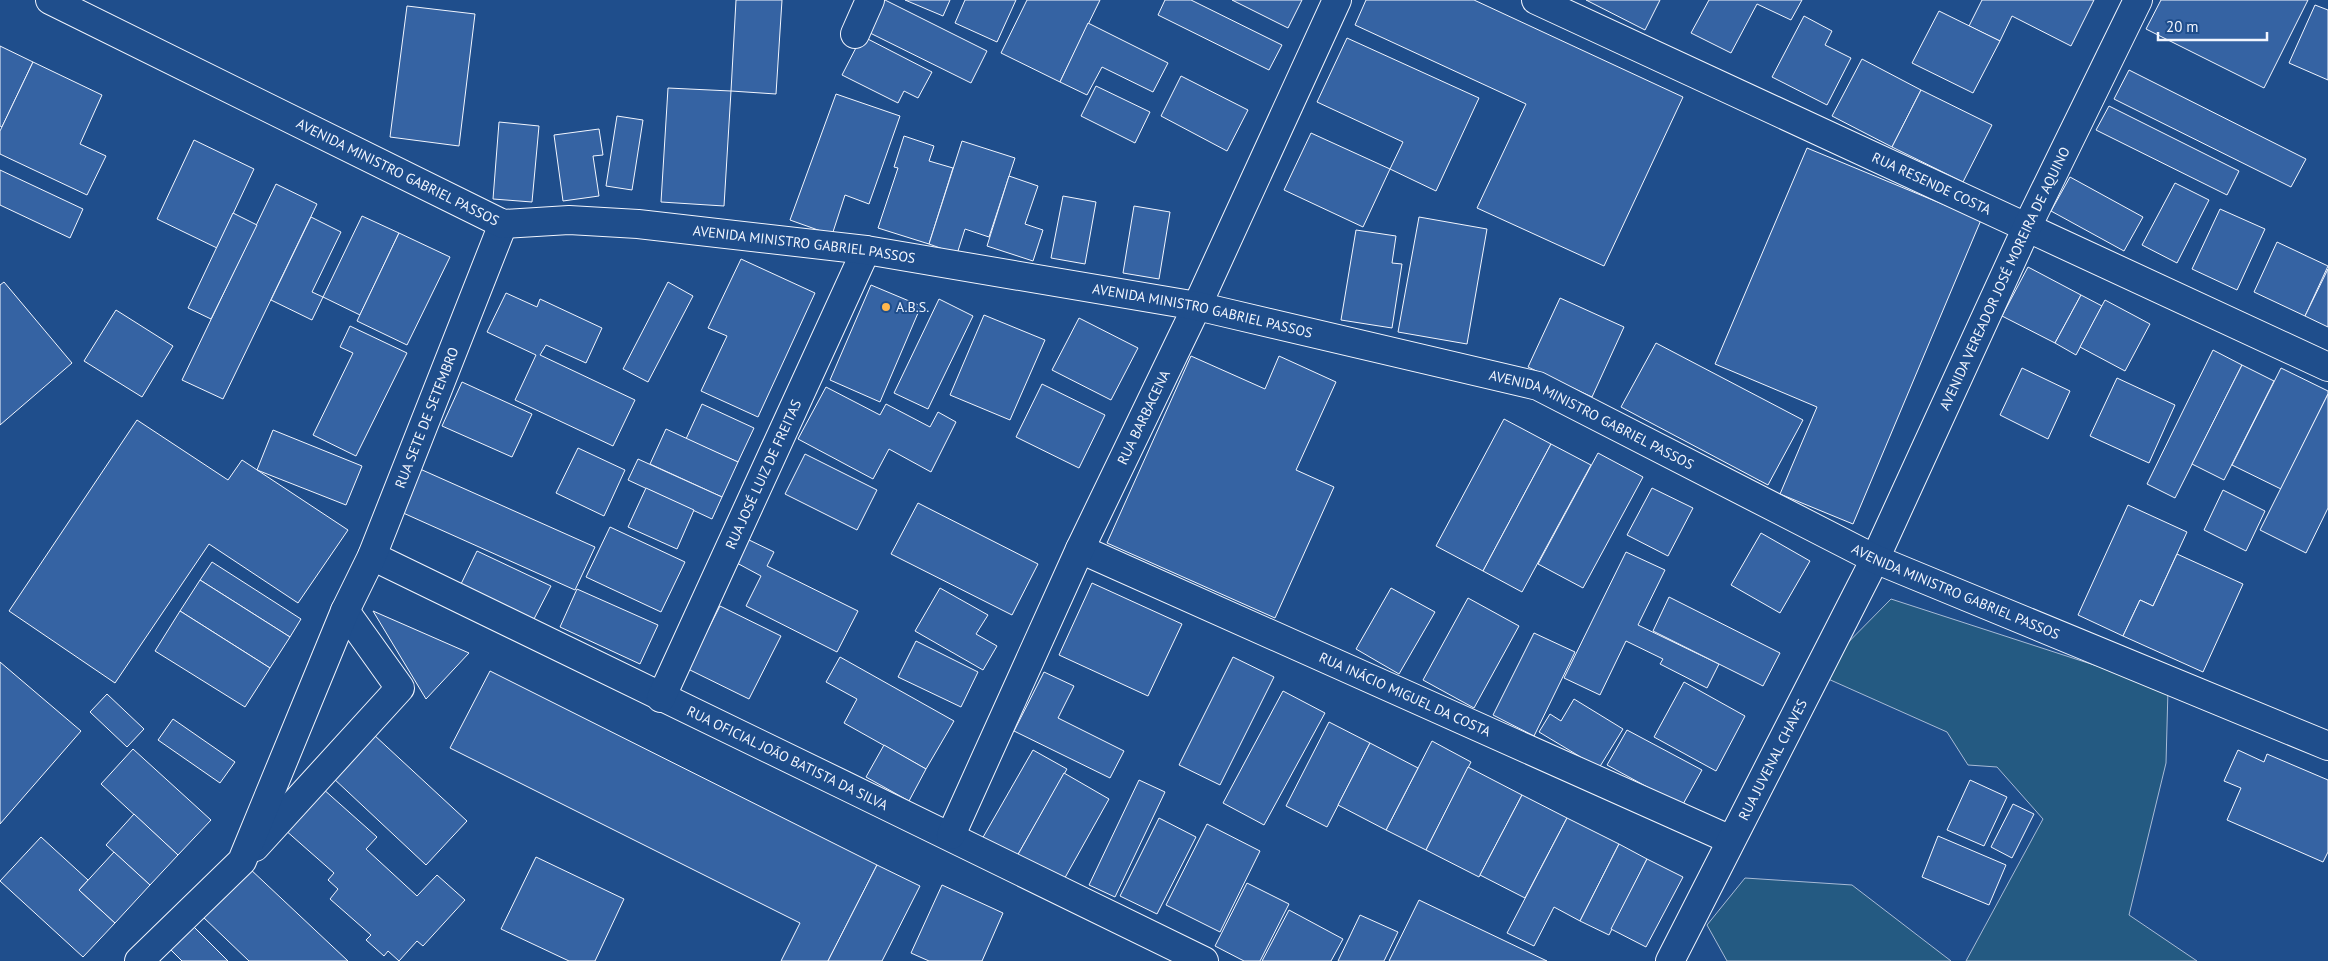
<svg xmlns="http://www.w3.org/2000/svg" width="2328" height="961" viewBox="0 0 2328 961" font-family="'PT Sans',sans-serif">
<rect width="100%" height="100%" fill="#1f4e8c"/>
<!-- green -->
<g fill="#245a82" stroke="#a8bbd7">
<path d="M1891 599 2168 689 2166 763 2129 915 2197 961H1966L2043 819 1997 767 1968 765 1947 732 1817 674Z"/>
<path d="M1745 878 1852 885 1951 961H1727L1707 925Z"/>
</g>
<!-- building -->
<g fill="#3563a3" stroke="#f2f6ff">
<path d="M736 0H782L776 94 731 91Z"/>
<path d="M879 0H885L987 51 971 83 864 30Z"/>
<path d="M905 0H950L943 16Z"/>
<path d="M965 0H1016L997 42 955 23Z"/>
<path d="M1027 0H1100L1060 82 1001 53Z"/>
<path d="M1165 0H1191L1282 45 1269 70 1158 15Z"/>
<path d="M1232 0H1302L1288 28Z"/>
<path d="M1366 0H1474L1683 97 1604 266 1477 208 1526 104 1355 25Z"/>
<path d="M1586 0H1660L1645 30Z"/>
<path d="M1709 0H1802L1791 20 1757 4 1731 53 1691 33Z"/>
<path d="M1982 0H2094L2071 46 2012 16 2000 41 1969 26Z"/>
<path d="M2161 0H2308L2264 88 2146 29Z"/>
<path d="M2315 5 2328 10V80L2289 63Z"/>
<path d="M407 6 475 14 459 146 390 137Z"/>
<path d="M1939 11 2000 41 1973 93 1912 63Z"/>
<path d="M1804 16 1832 31 1825 45 1851 58 1827 105 1772 77Z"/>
<path d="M1088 23 1168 63 1153 92 1102 67 1087 95 1060 82Z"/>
<path d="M862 36 932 72 918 98 904 91 898 103 842 75Z"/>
<path d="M1347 38 1479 98 1436 191 1390 169 1403 142 1317 102Z"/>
<path d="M0 46 33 62 2 127 0 126Z"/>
<path d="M1862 59 1921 90 1892 147 1832 116Z"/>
<path d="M33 62 102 95 80 144 106 156 87 195 0 154V131Z"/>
<path d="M2129 70 2306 159 2291 187 2114 99Z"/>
<path d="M1181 76 1248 110 1227 151 1161 116Z"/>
<path d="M1096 86 1150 112 1135 143 1081 116Z"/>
<path d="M668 88 731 91 724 206 661 202Z"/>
<path d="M1921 90 1992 125 1963 182 1892 147Z"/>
<path d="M836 94 900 116 869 204 845 195 832 235 790 220Z"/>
<path d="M2109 106 2239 171 2227 195 2096 130Z"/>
<path d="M617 116 643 120 632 190 606 186Z"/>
<path d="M499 122 539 126 532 202 493 199Z"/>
<path d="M599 129 603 155 593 156 599 196 563 201 554 135Z"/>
<path d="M1311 133 1390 169 1363 227 1284 190Z"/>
<path d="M904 136 934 146 929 161 953 168 929 244 878 228 898 168 894 167Z"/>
<path d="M194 140 254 169 217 248 157 219Z"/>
<path d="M962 141 1015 158 989 237 965 229 957 254 929 244Z"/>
<path d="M1807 148 1981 220 1853 524 1780 494 1817 407 1715 364Z"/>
<path d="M0 170 83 209 70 238 0 205Z"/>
<path d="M1009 176 1038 186 1025 224 1043 230 1033 261 987 246Z"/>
<path d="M2070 177 2143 217 2124 251 2051 211Z"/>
<path d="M2175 183 2209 200 2177 263 2142 245Z"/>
<path d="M276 184 317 204 223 399 182 380Z"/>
<path d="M1063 196 1096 202 1085 264 1051 258Z"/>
<path d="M1134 206 1170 212 1159 279 1123 273Z"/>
<path d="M2220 209 2265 229 2237 290 2192 269Z"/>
<path d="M233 213 257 225 211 319 188 308Z"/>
<path d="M362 216 399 233 360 315 323 297Z"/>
<path d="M311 217 341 232 312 292 323 297 312 320 271 300Z"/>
<path d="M1419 217 1487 229 1467 344 1398 332Z"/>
<path d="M1356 230 1396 236 1392 263 1402 264 1392 328 1341 320Z"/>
<path d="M399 233 450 257 407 345 357 321Z"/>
<path d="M2277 242 2328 266 2305 316 2254 292Z"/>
<path d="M741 259 815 293 758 417 701 391 727 336 708 328Z"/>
<path d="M2028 267 2081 295 2055 343 2002 316Z"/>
<path d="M2328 269V327L2305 316Z"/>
<path d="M4 282 72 363 0 425V285Z"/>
<path d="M668 282 693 296 648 382 623 369Z"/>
<path d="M871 285 921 306 880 402 830 380Z"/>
<path d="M506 293 537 307 540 299 602 328 586 363 546 345 540 355 635 400 613 446 515 400 536 355 487 332Z"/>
<path d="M2081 295 2102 306 2076 355 2055 343Z"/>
<path d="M1560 298 1624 327 1592 397 1528 367Z"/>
<path d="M939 299 973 316 928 409 894 393Z"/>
<path d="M2105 300 2150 324 2125 371 2080 347Z"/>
<path d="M116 310 173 346 142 397 84 361Z"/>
<path d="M984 315 1045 340 1010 420 950 395Z"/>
<path d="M1079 318 1138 348 1111 400 1052 370Z"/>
<path d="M350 326 407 353 356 456 313 435 353 353 340 347Z"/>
<path d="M1656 343 1803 420 1768 485 1621 407Z"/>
<path d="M2213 350 2242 365 2175 498 2147 484Z"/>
<path d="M1191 356 1265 389 1279 356 1336 382 1296 470 1334 487 1275 618 1107 543Z"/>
<path d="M2242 365 2274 381 2224 480 2192 464Z"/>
<path d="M2022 368 2070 391 2048 439 2000 415Z"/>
<path d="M2281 368 2328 391V394L2281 489 2232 465Z"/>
<path d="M2117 378 2175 405 2149 463 2090 436Z"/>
<path d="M462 382 532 414 512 457 442 426Z"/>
<path d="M1042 384 1105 415 1079 468 1016 437Z"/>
<path d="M826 387 880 415 886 404 930 427 938 412 956 422 931 472 889 449 873 479 798 439Z"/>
<path d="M2328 394V508L2306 553 2260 530Z"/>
<path d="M702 404 754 428 738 462 686 439Z"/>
<path d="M1504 419 1551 444 1483 571 1436 546Z"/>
<path d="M137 420 228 480 242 460 348 530 298 603 209 544 115 683 9 611Z"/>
<path d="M666 429 738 462 722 497 650 464Z"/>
<path d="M273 430 362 466 346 505 257 470Z"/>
<path d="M1551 444 1591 465 1522 592 1483 571Z"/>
<path d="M578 448 625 470 604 516 556 493Z"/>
<path d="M1598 453 1643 477 1583 588 1538 564Z"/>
<path d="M805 454 877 490 857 530 785 494Z"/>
<path d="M638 459 722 497 712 519 628 480Z"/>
<path d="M420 469 595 547 575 590 401 512Z"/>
<path d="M646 488 694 510 677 549 628 527Z"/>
<path d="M1652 488 1693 508 1668 556 1627 535Z"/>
<path d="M2223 490 2265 511 2246 551 2204 530Z"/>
<path d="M918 503 1038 564 1012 615 891 554Z"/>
<path d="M2128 505 2187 532 2153 606 2140 600 2123 636 2078 615Z"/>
<path d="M610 527 685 562 661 612 586 577Z"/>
<path d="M1761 533 1810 561 1780 613 1731 585Z"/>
<path d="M747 539 774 552 767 566 858 611 837 652 746 606 761 576 735 562Z"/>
<path d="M477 551 551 586 534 619 461 584Z"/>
<path d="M1626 552 1665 570 1638 625 1719 664 1707 688 1660 664 1663 659 1626 641 1600 695 1564 678Z"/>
<path d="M2177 554 2243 584 2203 672 2123 636 2140 600 2153 606Z"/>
<path d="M212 562 301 619 290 637 200 580Z"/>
<path d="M200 580 290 637 270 668 180 611Z"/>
<path d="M1092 583 1182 624 1148 696 1059 655Z"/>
<path d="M940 588 988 615 976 634 997 646 983 670 915 631Z"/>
<path d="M1391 588 1435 612 1399 674 1356 649Z"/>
<path d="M577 589 658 625 640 664 560 627Z"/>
<path d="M1669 597 1780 653 1763 686 1653 631Z"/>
<path d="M1468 598 1519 626 1474 708 1423 680Z"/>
<path d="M720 606 781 636 749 699 688 669Z"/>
<path d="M180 611 270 668 245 707 155 651Z"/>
<path d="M373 611 469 653 426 699Z"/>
<path d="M1534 633 1575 652 1534 736 1493 715Z"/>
<path d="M916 641 978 672 961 707 898 677Z"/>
<path d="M840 657 954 721 926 769 844 723 857 699 826 682Z"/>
<path d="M1233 657 1274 677 1220 785 1179 765Z"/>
<path d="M0 662 81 731 0 824Z"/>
<path d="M490 671 877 865 828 961H781L800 923 450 748Z"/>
<path d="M1044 672 1074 686 1058 718 1124 751 1110 778 1014 731Z"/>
<path d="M1684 682 1745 716 1716 771 1654 737Z"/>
<path d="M1283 691 1325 713 1264 825 1223 803Z"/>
<path d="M107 694 144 729 127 747 90 712Z"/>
<path d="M1574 699 1623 729 1599 768 1539 732 1550 714 1561 721Z"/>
<path d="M173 719 235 762 220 783 158 740Z"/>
<path d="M1329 722 1370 743 1327 827 1286 806Z"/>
<path d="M1627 730 1702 770 1682 806 1607 765Z"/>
<path d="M373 734 467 821 426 865 332 777Z"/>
<path d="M1432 741 1471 762 1426 850 1386 830Z"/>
<path d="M1370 743 1418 768 1386 830 1338 805Z"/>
<path d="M884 745 926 769 909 801 866 777Z"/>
<path d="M133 749 211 820 178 855 101 784Z"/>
<path d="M1033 750 1067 769 1016 858 982 839Z"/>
<path d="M2238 750 2264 762 2267 754 2328 780V852L2323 862 2227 820 2241 788 2224 781Z"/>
<path d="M1468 767 1522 795 1479 877 1426 850Z"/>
<path d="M1064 773 1109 799 1062 883 1016 858Z"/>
<path d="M1139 780 1165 792 1115 897 1089 885Z"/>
<path d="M1970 780 2007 797 1984 846 1947 830Z"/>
<path d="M322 788 377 837 366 849 417 896 437 875 465 900 423 946 417 941 399 961 388 951 384 956 366 940 371 935 330 899 338 889 328 880 334 873 284 829Z"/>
<path d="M1522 795 1567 818 1525 898 1480 875Z"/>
<path d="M2013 804 2034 814 2012 858 1991 847Z"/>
<path d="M134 814 178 855 150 885 106 845Z"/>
<path d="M1159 818 1196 837 1157 914 1120 896Z"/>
<path d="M1567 818 1619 844 1580 921 1554 907 1534 946 1507 933Z"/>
<path d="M1207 824 1260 851 1220 932 1166 905Z"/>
<path d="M1938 836 2006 865 1989 905 1922 877Z"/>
<path d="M41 837 88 880 79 890 115 923 83 957 0 881Z"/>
<path d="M1619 844 1647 859 1609 935 1580 921Z"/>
<path d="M114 852 150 885 115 923 79 890Z"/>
<path d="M536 857 624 899 595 961H569L501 929Z"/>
<path d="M1647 859 1683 877 1646 947 1611 929Z"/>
<path d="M877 865 920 886 882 961H828Z"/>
<path d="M249 868 348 961H249L202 916Z"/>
<path d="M1247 883 1289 904 1260 961H1244L1215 946Z"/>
<path d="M942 885 1003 913 982 961H929L911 953Z"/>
<path d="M1419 900 1547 961H1389Z"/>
<path d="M1289 910 1343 939 1331 961H1262Z"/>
<path d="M1360 915 1398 932 1384 961H1338Z"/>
<path d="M190 923 228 961H182L167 946Z"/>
</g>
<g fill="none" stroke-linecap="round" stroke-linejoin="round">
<!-- minor casing -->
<g stroke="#f2f6ff" stroke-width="30">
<g id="minor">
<path id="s1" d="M1536 0 2328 367"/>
<path d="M855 34 870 0"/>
<path id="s2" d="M1080 549 1731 840"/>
<path id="s3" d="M372 556C648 692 928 824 1204 961"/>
<path id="s4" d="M1875 559 2027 227 2138 0"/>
<path id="s5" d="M661 698 866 250"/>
<path id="s6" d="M951 835 1080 549 1197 306 1337 0"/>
<path d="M255 847 400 688 345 611"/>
<path id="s7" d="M139 961 242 861 345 611 372 556 503 224"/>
</g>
</g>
<!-- tertiary casing -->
<g stroke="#f2f6ff" stroke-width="30">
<g id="tertiary">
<path id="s8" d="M1670 961 1875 559"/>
</g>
</g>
<!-- secondary casing -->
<g stroke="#f2f6ff" stroke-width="30">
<g id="secondary">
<path id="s9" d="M50 0 503 224 569 220 638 224 866 250 1197 306 1538 386 1875 559 2328 746"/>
</g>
</g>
<!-- minor -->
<use href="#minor" stroke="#1f4e8c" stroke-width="28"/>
<!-- tertiary -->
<use href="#tertiary" stroke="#1f4e8c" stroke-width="28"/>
<!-- secondary -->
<use href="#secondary" stroke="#1f4e8c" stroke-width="28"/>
</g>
<!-- markers -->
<circle fill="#ffb74d" stroke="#1f4e8c" stroke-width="2" cx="886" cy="307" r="5"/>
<g text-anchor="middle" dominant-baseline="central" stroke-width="4" stroke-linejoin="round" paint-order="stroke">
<!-- street labels -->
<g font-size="14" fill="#f2f6ff" stroke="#1f4e8c">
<text stroke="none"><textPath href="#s9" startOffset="388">AVENIDA MINISTRO GABRIEL PASSOS</textPath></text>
<text stroke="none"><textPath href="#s1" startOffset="436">RUA RESENDE COSTA</textPath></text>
<text stroke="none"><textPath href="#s9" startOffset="808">AVENIDA MINISTRO GABRIEL PASSOS</textPath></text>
<text stroke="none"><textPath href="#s4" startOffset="309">AVENIDA VEREADOR JOSÉ MOREIRA DE AQUINO</textPath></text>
<text stroke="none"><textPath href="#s9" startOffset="1212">AVENIDA MINISTRO GABRIEL PASSOS</textPath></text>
<text stroke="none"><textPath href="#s6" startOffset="460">RUA BARBACENA</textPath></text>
<text stroke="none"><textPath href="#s7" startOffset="624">RUA SETE DE SETEMBRO</textPath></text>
<text stroke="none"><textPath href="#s9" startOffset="1618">AVENIDA MINISTRO GABRIEL PASSOS</textPath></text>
<text stroke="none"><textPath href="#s5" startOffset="246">RUA JOSÉ LUIZ DE FREITAS</textPath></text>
<text stroke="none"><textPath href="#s9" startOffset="2022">AVENIDA MINISTRO GABRIEL PASSOS</textPath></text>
<text stroke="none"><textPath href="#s2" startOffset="356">RUA INÁCIO MIGUEL DA COSTA</textPath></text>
<text stroke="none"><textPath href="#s3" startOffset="462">RUA OFICIAL JOÃO BATISTA DA SILVA</textPath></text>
<text stroke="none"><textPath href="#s8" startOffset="226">RUA JUVENAL CHAVES</textPath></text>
</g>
<!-- poi labels -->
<g font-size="14" fill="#f2f6ff" stroke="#1f4e8c" text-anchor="start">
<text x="896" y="307">A.B.S.</text>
</g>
</g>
<!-- scale -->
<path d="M2158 32v8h109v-8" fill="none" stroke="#f2f6ff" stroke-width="2.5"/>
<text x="2166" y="32" font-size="15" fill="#f2f6ff" stroke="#1f4e8c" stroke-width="4" paint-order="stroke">20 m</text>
</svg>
